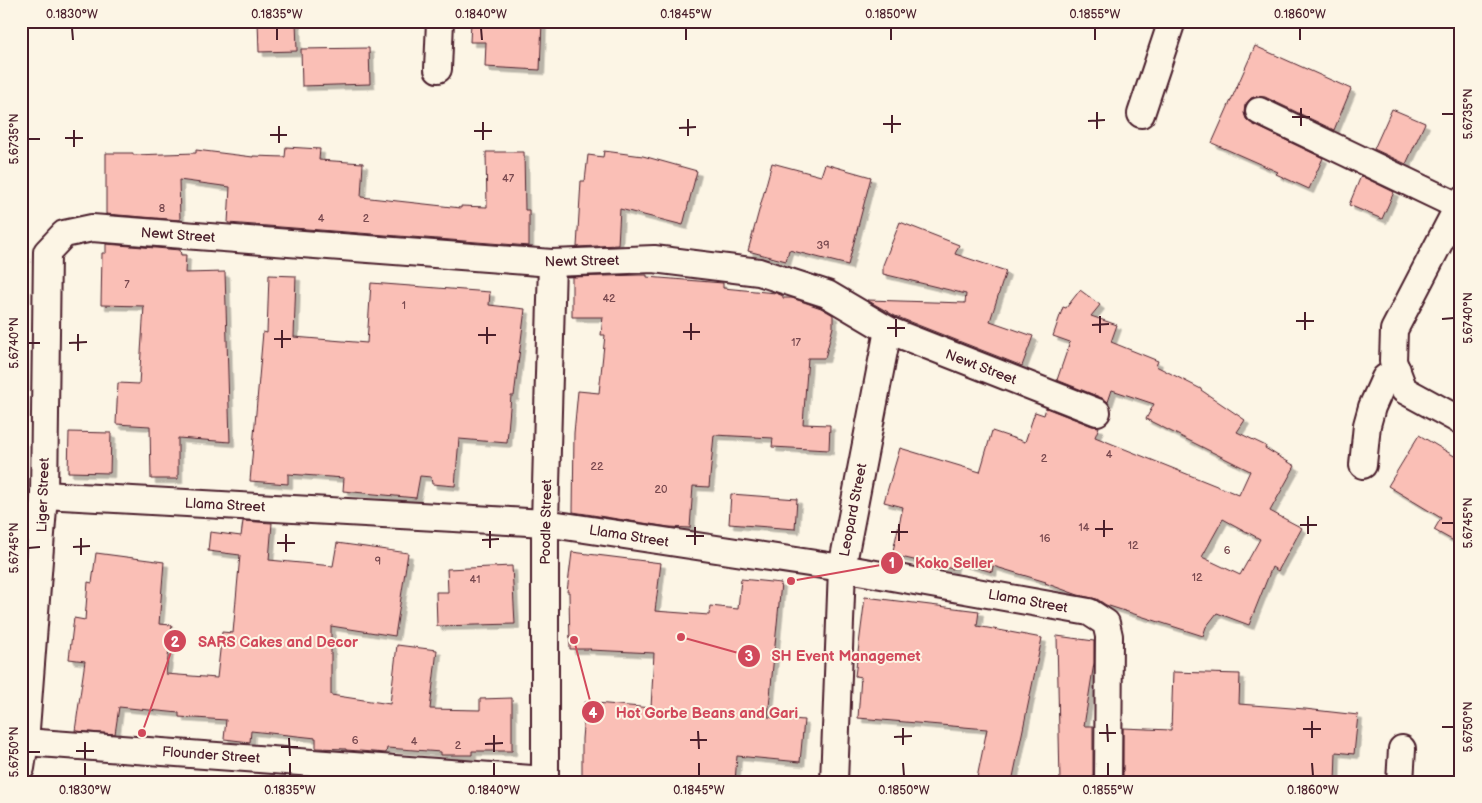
<svg xmlns="http://www.w3.org/2000/svg" width="1482" height="803" viewBox="0 0 1482 803" font-family="'Balsamiq Sans',sans-serif">
<defs>
<filter id="shadow"><feDropShadow dx="4.5" dy="4.5" stdDeviation="0" flood-color="#0004"/></filter>
</defs>
<rect width="100%" height="100%" fill="#fcf5e5"/>
<filter id="ink" filterUnits="userSpaceOnUse"><feTurbulence type="fractalNoise" baseFrequency=".02" numOctaves="2"/><feDisplacementMap in="SourceGraphic" scale="10" xChannelSelector="R" yChannelSelector="G"/><feConvolveMatrix kernelMatrix="1 2 1 2 8 2 1 2 1" color-interpolation-filters="sRGB"/></filter>
<g filter="url(#ink)">
<!-- building -->
<g fill="#fabfb6" stroke="#4a1f2b" fill-rule="evenodd" filter="url(#shadow)">
<path d="M258 21H296L297 51 259 52Z"/>
<path d="M471 21H542L540 70 485 67 486 42H470Z"/>
<path d="M1255 46 1351 89 1334 130 1265 97 1257 96 1251 98 1245 105 1244 113 1246 119 1252 124 1323 158 1309 189 1276 174 1278 172 1212 143Z"/>
<path d="M369 48 370 84 302 86 301 49Z"/>
<path d="M1392 109 1425 123 1406 164 1374 149Z"/>
<path d="M286 147 320 149 319 160 363 163 361 197 461 208V206L487 207 486 152H524L525 210H529V246L228 223 230 187 179 180 180 220 106 214V153H133V155L196 153V150L253 157V156L285 157Z"/>
<path d="M604 151 643 156 697 171 683 225 620 209 618 245 577 247 581 181H585L588 155 603 157Z"/>
<path d="M772 163 821 176 825 164 871 177 848 265 789 250 786 261 748 251Z"/>
<path d="M1361 176 1394 192 1382 219 1349 205Z"/>
<path d="M900 222 959 245 955 254 1006 271 990 321 1033 336 1022 366 895 316 867 300 965 303 966 294 883 274V265Z"/>
<path d="M106 244 180 250 181 255H186L185 273 225 272 230 442 178 438V479H151L150 426 116 424 118 383 139 384 144 306 101 305 102 253H106Z"/>
<path d="M269 275 296 276 294 337 367 343 371 283 490 292 489 305 525 309 514 396H511L507 443 459 439 455 486 432 484 431 477 420 476 416 498 343 491 344 478 288 474V484L250 481 263 332 267 333Z"/>
<path d="M639 275H647V277L723 283V288L776 293 783 296V298H792L821 308 833 315V327L825 358H808L803 424 830 425 829 450 772 447 773 438 714 435 709 487 693 486 690 528 669 527 573 512 574 433 578 391 599 393 605 335H601L603 317H572V277Z"/>
<path d="M1080 290 1100 305 1091 316 1117 325 1111 342 1158 361 1156 366 1201 389V390L1245 420 1237 432 1266 446 1265 448 1295 466 1270 511 1302 528 1278 571 1272 567 1249 625 1217 613 1206 627 1203 636 1106 605 1097 599 1078 595 1045 583 1046 582 993 566 992 572 955 561 953 569 892 555 903 507 884 502 900 448 980 472 992 431 1025 442 1035 412 1044 415 1046 408 1092 426 1099 427 1095 437 1239 495 1250 471 1146 419 1154 404 1112 390 1108 402 1102 398 1057 380 1070 342 1053 336 1063 307 1066 308ZM1223 519 1260 539 1240 575 1202 557Z"/>
<path d="M69 432 111 433 110 473 68 472Z"/>
<path d="M1419 435 1461 460V545L1434 530 1441 518 1388 486Z"/>
<path d="M731 494 797 499 795 529 729 524Z"/>
<path d="M243 521 272 523 269 560 333 566 337 543 408 553 395 636 331 626V695L390 704 397 645 437 650 430 709 480 710V699L512 698V751H472V755H441V752L387 748 386 753 346 750V749L316 748V738L251 731 250 742 224 739 226 720 179 717V713L119 707 115 734 75 731 85 661 69 659 74 618 85 620 88 582 92 583 96 553 164 562 159 624 172 625 166 674 217 678 222 632 233 633 240 555 208 551 210 532 241 536Z"/>
<path d="M572 552 661 563 655 611 709 615 710 606 738 609 741 579 781 583 768 717 804 720 800 762 737 756 735 782H582V739L585 702 651 708 654 653 590 650 591 649H570L569 592H567Z"/>
<path d="M512 566 515 624 437 626 436 592H448L447 569Z"/>
<path d="M865 597 979 611 977 626 1042 638 1012 782H996L977 778 987 729 858 718 861 677 855 676Z"/>
<path d="M1057 636 1094 641V663L1084 726H1093V782H1060Z"/>
<path d="M1173 672 1240 674 1239 704 1305 709 1358 715 1354 754 1336 752 1335 782H1123V728L1171 730Z"/>
</g>
<g fill="none" stroke-linecap="round" stroke-linejoin="round">
<!-- minor casing -->
<g stroke="#4a1f2b" stroke-width="30">
<g id="minor">
<path d="M438 69 440 21"/>
<path d="M1259 111 1458 206"/>
<path d="M1141 114 1172 21"/>
<path d="M1461 201 1394 330 1393 361 1404 390 1461 421"/>
<path d="M1363 465 1367 425 1372 407 1385 378 1397 370"/>
<path d="M44 495 545 523 842 568 1089 612 1106 623 1109 636 1108 782"/>
<path d="M25 742 545 780"/>
<path d="M21 768 25 742 44 495 47 252 64 234 92 228 552 263 654 259 759 272 827 294 888 330 1097 412"/>
<path d="M545 782V523L552 263"/>
<path d="M834 782 842 568 888 330"/>
<path d="M1400 782 1402 749"/>
</g>
</g>
<!-- minor -->
<use href="#minor" stroke="#fcf5e5" stroke-width="26"/>
</g>
</g>
<!-- ticks -->
<path fill="none" stroke="#4a1f2b" stroke-width="2" d="M72 28 73 40M277 28V40M481 28 482 40M686 28V40M891 28V40M1095 28V40M1300 28V40M1301 108V126M1097 112V129M1442 114H1454M892 115V133M1292 117H1310M688 119V136M1088 121 1105 120M483 122V140M883 124H901M279 126V143M679 128 696 127M74 130V147M474 131H492M270 135H287M65 138H83M28 139H40M1305 312V330M1100 316V333M896 319V337M1442 319 1454 318M1296 321H1314M691 323V340M1092 325 1109 324M487 327V344M887 328H905M282 330V348M683 332H700M78 334V351M478 335H496M274 339H291M28 343H40M69 343 87 342M1308 516V534M1104 520V537M1442 523H1454M899 524V541M1300 525H1317M695 527V545M1095 529H1113M490 531V548M891 532H908M286 534V552M686 536H704M81 538V555M482 540 499 539M277 543H295M73 547 90 546M28 548 40 547M1312 721V738M1107 724 1108 742M1442 727H1454M903 728V745M1303 729H1321M698 731 699 749M1099 733H1116M494 735V752M894 737 912 736M289 738 290 756M690 740H707M85 742V759M485 744 503 743M281 747H298M76 751H94M28 752H40M85 763V776M290 763V776M494 763V776M699 763V776M903 763 904 776M1108 763V776M1312 763 1313 776"/>
<g text-anchor="middle" dominant-baseline="central" stroke-width="4" stroke-linejoin="round" paint-order="stroke">
<!-- number labels -->
<g font-size="11" fill="#76474e">
<text x="508" y="178">47</text>
<text x="162" y="208">8</text>
<text x="321" y="218">4</text>
<text x="366" y="218">2</text>
<text x="823" y="245">39</text>
<text x="127" y="284">7</text>
<text x="609" y="298">42</text>
<text x="404" y="305">1</text>
<text x="796" y="342">17</text>
<text x="1109" y="454">4</text>
<text x="1044" y="458">2</text>
<text x="597" y="466">22</text>
<text x="661" y="489">20</text>
<text x="1084" y="527">14</text>
<text x="1045" y="538">16</text>
<text x="1133" y="545">12</text>
<text x="1227" y="550">6</text>
<text x="378" y="561">9</text>
<text x="1197" y="577">12</text>
<text x="475" y="579">41</text>
<text x="355" y="740">6</text>
<text x="414" y="741">4</text>
<text x="458" y="745">2</text>
</g>
<!-- street labels -->
<g font-size="14" fill="#4a1f2b" stroke="#fcf5e5">
<text transform="translate(178 235) rotate(4)">Newt Street</text>
<text transform="translate(582 261) rotate(-1)">Newt Street</text>
<text transform="translate(981 367) rotate(21)">Newt Street</text>
<text transform="translate(43 495) rotate(-88)">Liger Street</text>
<text transform="translate(225 505) rotate(3)">Llama Street</text>
<text transform="translate(853 510) rotate(-79)">Leopard Street</text>
<text transform="translate(546 522) rotate(-89)">Poodle Street</text>
<text transform="translate(629 536) rotate(9)">Llama Street</text>
<text transform="translate(1028 601) rotate(10)">Llama Street</text>
<text transform="translate(211 755) rotate(4)">Flounder Street</text>
</g>
</g>
<!-- callouts -->
<path fill="none" stroke="#d1495b" stroke-width="2" d="M791 581L892 563M142 733L175 641M681 637L749 656M574 640L593 712"/>
<g fill="#d1495b" stroke="#fcf5e5" stroke-width="2">
<circle cx="791" cy="581" r="5"/>
<circle cx="142" cy="733" r="5"/>
<circle cx="681" cy="637" r="5"/>
<circle cx="574" cy="640" r="5"/>
<circle cx="892" cy="563" r="12"/>
<circle cx="175" cy="641" r="12"/>
<circle cx="749" cy="656" r="12"/>
<circle cx="593" cy="712" r="12"/>
</g>
<g font-size="15" text-anchor="middle" font-weight="bold" fill="#fff">
<text x="892" y="568">1</text>
<text x="175" y="647">2</text>
<text x="749" y="661">3</text>
<text x="593" y="718">4</text>
</g>
<g font-size="15" text-anchor="middle" font-weight="bold" fill="#d1495b" stroke="#fcf5e5" stroke-width="4" stroke-linejoin="round" paint-order="stroke">
<text x="954" y="568">Koko Seller</text>
<text x="278" y="647">SARS Cakes and Decor</text>
<text x="846" y="661">SH Event Managemet</text>
<text x="707" y="718">Hot Gorbe Beans and Gari</text>
</g>
<!-- margin -->
<rect width="1482" height="803" fill="none" stroke="#fcf5e5" stroke-width="55"/>
<rect x="28" y="28" width="1426" height="748" fill="none" stroke="#4a1f2b" stroke-width="2"/>
<g font-size="12" text-anchor="middle" fill="#4a1f2b">
<text x="72" y="18">0.1830°W</text>
<text x="277" y="18">0.1835°W</text>
<text x="481" y="18">0.1840°W</text>
<text x="686" y="18">0.1845°W</text>
<text x="891" y="18">0.1850°W</text>
<text x="1095" y="18">0.1855°W</text>
<text x="1300" y="18">0.1860°W</text>
<text transform="translate(1468 114) rotate(-90)" y="4">5.6735°N</text>
<text transform="translate(14 139) rotate(-90)" y="4">5.6735°N</text>
<text transform="translate(1468 318) rotate(-90)" y="4">5.6740°N</text>
<text transform="translate(14 343) rotate(-90)" y="4">5.6740°N</text>
<text transform="translate(1468 523) rotate(-90)" y="4">5.6745°N</text>
<text transform="translate(14 548) rotate(-90)" y="4">5.6745°N</text>
<text transform="translate(1468 727) rotate(-90)" y="4">5.6750°N</text>
<text transform="translate(14 752) rotate(-90)" y="4">5.6750°N</text>
<text x="85" y="794">0.1830°W</text>
<text x="290" y="794">0.1835°W</text>
<text x="494" y="794">0.1840°W</text>
<text x="699" y="794">0.1845°W</text>
<text x="904" y="794">0.1850°W</text>
<text x="1108" y="794">0.1855°W</text>
<text x="1313" y="794">0.1860°W</text>
</g>
</svg>
